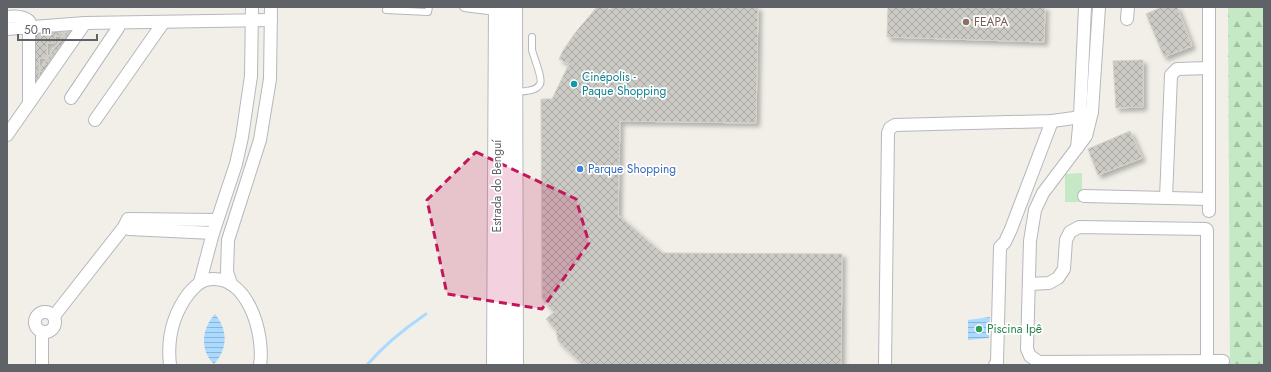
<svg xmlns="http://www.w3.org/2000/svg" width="1271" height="372" viewBox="0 0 1271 372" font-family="Jost,sans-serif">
<defs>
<pattern id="forest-firs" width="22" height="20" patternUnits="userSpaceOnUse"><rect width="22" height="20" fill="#c5e8c5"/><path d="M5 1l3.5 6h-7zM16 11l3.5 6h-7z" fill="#a3c0a4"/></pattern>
<pattern id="water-rules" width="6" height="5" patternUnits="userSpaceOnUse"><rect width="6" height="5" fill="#aadaff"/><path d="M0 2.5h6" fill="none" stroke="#8eb4d2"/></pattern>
<pattern id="building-cross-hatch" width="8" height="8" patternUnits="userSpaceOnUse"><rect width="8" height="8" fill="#cccac5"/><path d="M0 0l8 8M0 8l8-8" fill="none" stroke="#a9a8a4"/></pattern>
<filter id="shadow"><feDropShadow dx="3.5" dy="3.5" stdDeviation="2" flood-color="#0004"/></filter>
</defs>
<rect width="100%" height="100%" fill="#f1efe8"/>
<!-- grass -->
<path fill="#c5e8c5" d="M1082 173V202H1065V174Z"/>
<!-- forest -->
<path fill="url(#forest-firs)" d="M1228 7H1264V365H1230Z"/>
<!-- water -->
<g fill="url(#water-rules)">
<path d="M215 314C228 330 228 349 214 364 199 350 202 328 215 314Z"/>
<path d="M990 317 989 338 968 340V320Z"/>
</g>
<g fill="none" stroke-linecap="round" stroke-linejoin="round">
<!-- stream -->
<path stroke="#aadaff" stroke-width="3" d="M367 365C384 345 404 329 426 314"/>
</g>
<!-- building -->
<g fill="url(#building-cross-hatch)" stroke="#d6d1c6" filter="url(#shadow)">
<path d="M597 7H607L609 10 613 7H758L756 123 620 121 618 215 662 253 842 254 841 365H583L558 341 556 330 546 319 554 312 542 299 541 99H552L569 64 559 59 564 49 575 33Z"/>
<path d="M888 7H1045L1044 42 887 37Z"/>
<path d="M1162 7H1177L1192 46 1164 57 1146 14Z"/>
<path d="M33 29H62V36H55V43H47V58H39V81H32Z"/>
<path d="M68 29 74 33 45 74 39 70Z"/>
<path d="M1143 60V107L1116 108 1113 61Z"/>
<path d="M1130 131 1142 158 1098 175 1088 149Z"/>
</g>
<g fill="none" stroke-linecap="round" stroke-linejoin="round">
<!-- lane casing -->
<g stroke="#b5b8bc" stroke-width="8">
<g id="lane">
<path d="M463 7 464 8 496 12"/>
<path d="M386 10 428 12 429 7"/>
<path d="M516 92C523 91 536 92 540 84 543 79 534 58 532 50 532 46 532 42 532 37"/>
</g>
</g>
<!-- street casing -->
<g stroke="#b5b8bc" stroke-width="14">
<g id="street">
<path d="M1099 7 1092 112 1086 136 1043 193 1035 210 1030 241 1027 349 1030 356 1039 362 1223 361"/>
<path d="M7 17C14 16 23 16 29 21V103"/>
<path d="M1127 19 1128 7"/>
<path d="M7 29 85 23"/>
<path d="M71 98 118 28 120 23"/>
<path d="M95 120 163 23"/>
<path d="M7 135 85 23 271 20"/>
<path d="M1077 148 1080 116 1085 7"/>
<path d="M1084 196 1209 199"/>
<path d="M1166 198 1171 75 1177 69 1209 68"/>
<path d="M1209 211V7"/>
<path d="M124 227 129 229 213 233"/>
<path d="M200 282 213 233 236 164 242 137 251 76 252 7"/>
<path d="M231 284 227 272 228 240 260 140 270 79 271 7"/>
<path d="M1029 284 1049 283 1058 278 1064 269 1066 240 1070 232 1079 227 1206 229 1207 230V361"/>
<circle cx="45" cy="322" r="10"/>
<path d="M54 316 124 227 128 219 217 220"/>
<path d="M42 365V332"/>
<path d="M170 365C167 339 173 314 189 293 194 288 198 282 206 280 247 271 265 334 260 365"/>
<path d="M885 365 888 133 890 128 895 125 1052 121 1074 118 1092 112"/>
<path d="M995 365 997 362 1000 247 1005 242 1011 229 1052 121"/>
</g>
</g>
<!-- secondary casing -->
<g stroke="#b6babf" stroke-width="20">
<g id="secondary">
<path d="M513 7 514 365"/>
<path d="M496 365 498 7"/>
</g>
</g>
<!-- lane -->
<use href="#lane" stroke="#fff" stroke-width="6"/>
<!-- street -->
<use href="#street" stroke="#fff" stroke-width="12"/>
<!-- secondary -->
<use href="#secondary" stroke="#fff" stroke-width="18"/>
</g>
<!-- marked area -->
<path fill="#c2185b" fill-opacity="0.2" stroke="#c2185b" stroke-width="3" stroke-dasharray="8 5" stroke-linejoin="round" d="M476 152 576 199 589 243 542 309 447 294 427 200Z"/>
<!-- markers -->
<circle fill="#8d6e63" stroke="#fff" stroke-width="1.5" cx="966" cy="22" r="4"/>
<circle fill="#0f9aa8" stroke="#fff" stroke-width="1.5" cx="574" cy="84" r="4"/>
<circle fill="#3f7fe0" stroke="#fff" stroke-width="1.5" cx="580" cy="169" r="4"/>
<circle fill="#2e9e5b" stroke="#fff" stroke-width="1.5" cx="979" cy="329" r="4"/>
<g text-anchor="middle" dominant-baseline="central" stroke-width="3.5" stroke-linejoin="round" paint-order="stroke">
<!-- education labels -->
<g font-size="12" fill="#785e54" stroke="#fff" text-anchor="start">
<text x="974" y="22">FEAPA</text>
</g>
<!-- culture labels -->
<g font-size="12" fill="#0d838f" stroke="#fff" text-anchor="start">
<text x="582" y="77">Cinépolis -<tspan x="582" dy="14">Paque Shopping</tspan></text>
</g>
<!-- shop labels -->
<g font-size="12" fill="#366cbe" stroke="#fff" text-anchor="start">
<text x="588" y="169">Parque Shopping</text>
</g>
<!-- street labels -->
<g font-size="12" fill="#5f6368" stroke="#fff">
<text transform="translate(497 186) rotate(-90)">Estrada do Benguí</text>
</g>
<!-- leisure labels -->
<g font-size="12" fill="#27864d" stroke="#fff" text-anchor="start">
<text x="987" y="329">Piscina Ipê</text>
</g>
</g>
<!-- border -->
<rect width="1271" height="372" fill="none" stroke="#5f6368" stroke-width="16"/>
<!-- scale -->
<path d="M18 34v6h79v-6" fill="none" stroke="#5f6368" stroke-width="2"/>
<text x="24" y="34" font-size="12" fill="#5f6368" stroke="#ffffff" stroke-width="3" paint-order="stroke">50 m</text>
</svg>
